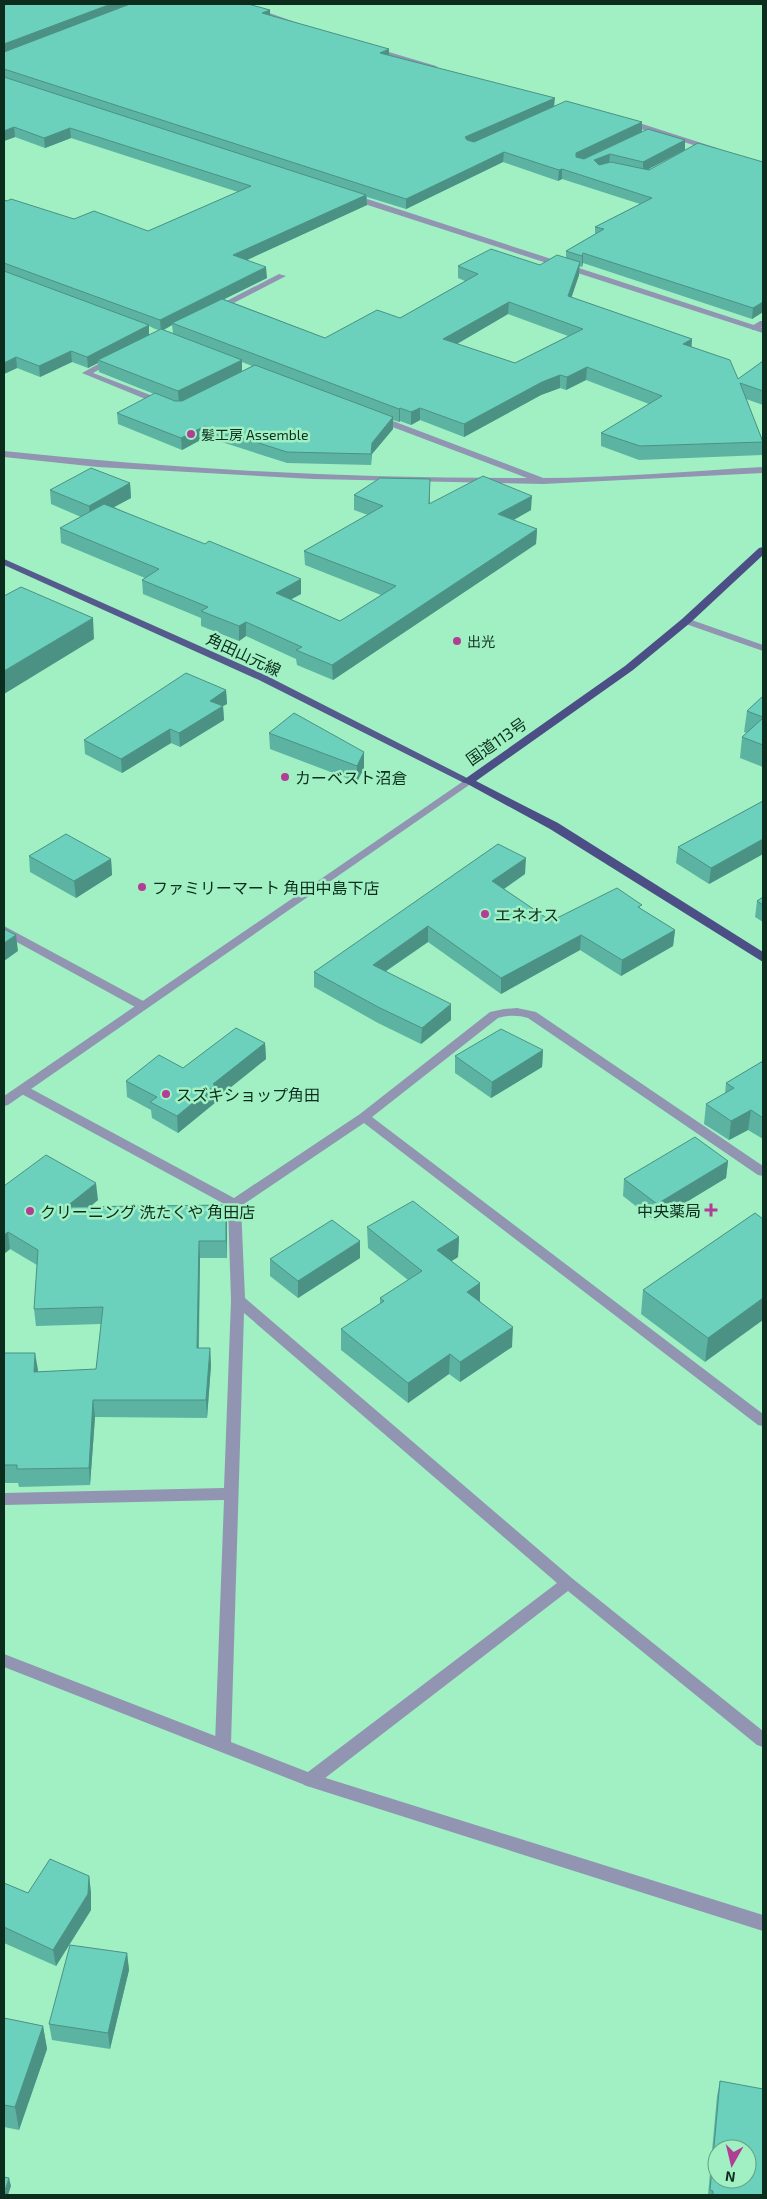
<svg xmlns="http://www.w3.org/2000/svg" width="767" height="2199" viewBox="0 0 767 2199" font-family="'Exo 2','Noto Sans JP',sans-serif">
<rect width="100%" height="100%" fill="#a0f0c3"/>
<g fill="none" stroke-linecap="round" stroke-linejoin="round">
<!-- service -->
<path fill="#9195b2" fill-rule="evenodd" d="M760 321H763V326L758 330H752V326Z"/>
<!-- minor -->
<g fill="#9195b2" fill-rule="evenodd">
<path d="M235 4H244L306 26 301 27Z"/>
<path d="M372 47 436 66 437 67 434 69 370 50 369 49Z"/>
<path d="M624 120H630L717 148 710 150 624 124Z"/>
<path d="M349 195H355L763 328V333L349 199Z"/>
<path d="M279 274 286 276 220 310 213 308Z"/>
<path d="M111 357 118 359 93 373 166 401V405H160L82 373Z"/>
<path d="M377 415 546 479 548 481 543 484 540 483 374 420 373 418Z"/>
<path d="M686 618 763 645V651L683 623V619Z"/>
<path d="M4 926 145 1002 147 1005 141 1009 137 1008 4 935Z"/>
<path d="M517 1008 536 1012 763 1166V1176L758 1175 528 1018C518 1015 508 1015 498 1018L372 1117 763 1414V1426L758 1425 364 1123 241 1206 245 1298 573 1579 763 1731V1747L757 1745 568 1591 316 1785 310 1787 304 1785 302 1780 304 1775 557 1583 244 1313 231 1744 229 1749 223 1751 217 1749 215 1744 224 1500 4 1505V1493L224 1488 231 1300 228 1206 18 1092 16 1089 22 1085 26 1086 234 1198 360 1114 490 1012 504 1009Z"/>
</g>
<!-- tertiary -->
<g fill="#9195b2" fill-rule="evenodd">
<path d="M4 451C182 470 363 479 542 478 615 478 690 471 763 467V473L543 484 313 479 98 467 4 457Z"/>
<path d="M468 778 472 779 473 781 472 783 8 1105 4 1106V1096Z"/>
<path d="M4 1654 313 1774 763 1915V1931L310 1787 4 1667Z"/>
</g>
<!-- primary -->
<path fill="#555a8c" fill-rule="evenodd" d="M4 559 267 676 473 781 472 783H464L259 680 4 565Z"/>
<!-- trunk -->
<path fill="#4b4f85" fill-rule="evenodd" d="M763 547V555L690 623 633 670 476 781 558 823 763 952V962L550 829 462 781 625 666 682 619 759 548Z"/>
</g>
<!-- wall -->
<g fill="#5cb3a2" fill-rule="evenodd">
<path d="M4 4 270 10V16L389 55 554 106 642 122V132L685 140V150L648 169 763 162V312L752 319 583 263 582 267 579 266V275L571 297 692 339 691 347 738 379 763 361V405L746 399 763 442 762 455 639 460 601 446V433L649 404 586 380 566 390 560 388 541 395 464 437 420 420 411 425 400 421 399 422 393 420V429L372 454 371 465 287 463 206 437 182 450 118 424 117 413 154 394 99 372 98 363 88 368 72 362 40 377 17 368 4 374V200L74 219 148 231 238 192 71 138 45 148 15 137 4 141ZM503 162 558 181 562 179 640 204 595 227V234L566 251V258L540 265 458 266V278L465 281 400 318 325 338 224 299 267 278 246 260 367 205V197L406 209ZM508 314 568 336 515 363 457 344ZM172 325 173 333 164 330ZM149 326 155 329 159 330 149 335ZM242 362 252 366 242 371Z"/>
<path d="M130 483 131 498 114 507 301 594 291 599 340 621 381 595 305 565 304 551 368 515 354 510V495L430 494V504L531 510 513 520 537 529 536 544 333 680 297 665 296 659 246 636 239 641 201 626V618L143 594 142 580 145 578 61 543 60 528 81 517 51 504 50 490Z"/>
<path d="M226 690 227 704 223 706 224 720 180 747 171 743 122 773 85 754 84 740Z"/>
<path d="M763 696V767L740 758 742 737 747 733 744 732 747 711Z"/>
<path d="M269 733 364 752V768L357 782 270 749Z"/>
<path d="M763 801V854L709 884 676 863 678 847Z"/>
<path d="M29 856 111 859 112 875 76 898 30 872Z"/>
<path d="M525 874 504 889 551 921 641 909 675 930 673 946 621 976 580 950 501 994 428 942 386 971 451 1020 421 1044 378 1023 314 987V972Z"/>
<path d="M763 897V922L755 917 757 901Z"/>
<path d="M265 1043 266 1059 216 1099V1102L178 1133 152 1118 151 1110 127 1097 126 1081 183 1068Z"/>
<path d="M543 1050 542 1067 491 1098 455 1073V1056Z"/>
<path d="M763 1061V1139L748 1130 729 1140 704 1124 706 1104 725 1094 726 1083Z"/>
<path d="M728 1161 726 1178 655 1221 623 1196 624 1179Z"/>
<path d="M4 1186 98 1200 90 1207 226 1205 227 1258H200L199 1348H210L211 1365 207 1418 95 1417 90 1485 19 1487 18 1483H4V1353L38 1370V1372L96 1369 101 1324 36 1326 34 1309 37 1265 10 1249 4 1254Z"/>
<path d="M755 1213 705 1362 641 1314 643 1290Z"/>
<path d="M367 1227 459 1237 458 1257 451 1261 480 1283V1301L512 1347 460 1382 449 1374 408 1403 341 1350V1329L380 1304V1298L408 1280 368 1248Z"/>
<path d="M360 1258 298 1298 270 1276V1259Z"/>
<path d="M89 1876 91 1893V1910L56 1966 4 1943V1883L28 1893Z"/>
<path d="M127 1953 129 1970 110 2049 52 2040 49 2024Z"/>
<path d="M4 2018 43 2026 47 2049 19 2130 4 2127Z"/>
<path d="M720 2081 763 2195H708L717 2096Z"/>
</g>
<!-- shaded-wall -->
<g fill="#4b9284">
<path d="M111 4H136L4 54V44Z"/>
<path d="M270 10V19L262 13Z"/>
<path d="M389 49V59L380 53Z"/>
<path d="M555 98 554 107 465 147V137Z"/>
<path d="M642 122V132L575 163 576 153Z"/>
<path d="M14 127 15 137 4 141V131Z"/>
<path d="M70 128 71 138 45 148 44 138Z"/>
<path d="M685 140V150L643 172V162Z"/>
<path d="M504 152 503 162 406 209V199Z"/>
<path d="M610 154 609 164 593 170 594 160Z"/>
<path d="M562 169V179L558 181 559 170Z"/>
<path d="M366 195 367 205 234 266 233 255Z"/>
<path d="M583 253V263L582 267V256Z"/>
<path d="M580 262 579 275 568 308V296Z"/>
<path d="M266 267 267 278 174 324 172 323V325L161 331 160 320Z"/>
<path d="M509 302 508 314 443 352V339Z"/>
<path d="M763 302V312L752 319 753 308Z"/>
<path d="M149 325V336L98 360V363L88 368 87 357Z"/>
<path d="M692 339 691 352 683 344Z"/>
<path d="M71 351 72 362 40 377 39 366Z"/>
<path d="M16 357 17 368 4 374V363Z"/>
<path d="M242 360V372L179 404 178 391Z"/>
<path d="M587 367 586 380 566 390 567 377Z"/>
<path d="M560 375V388L541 395 464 437V424L542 382Z"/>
<path d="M400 408V421L399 422V409Z"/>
<path d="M420 408V420L411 425V412Z"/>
<path d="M393 417V429L372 454 371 465 372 443Z"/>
<path d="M205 426 206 437 182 450 181 438Z"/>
<path d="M130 483 131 498 90 520 89 506Z"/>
<path d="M532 496 531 510 498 529V514Z"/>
<path d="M537 529 536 544 333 680 332 665Z"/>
<path d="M301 579V594L277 607 276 593Z"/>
<path d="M93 618 94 639 4 694V671Z"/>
<path d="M246 622V636L239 641V626Z"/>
<path d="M226 690 227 704 223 706 224 720 180 747 179 733 210 701Z"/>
<path d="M170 729 171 743 122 773 121 759Z"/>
<path d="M364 752V768L357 782V766Z"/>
<path d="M763 839V854L709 884 711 868Z"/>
<path d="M526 858 525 874 492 897V881Z"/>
<path d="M111 859 112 875 76 898 74 881Z"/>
<path d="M428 926V942L373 980V965Z"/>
<path d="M675 930 673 946 621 976 622 960Z"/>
<path d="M16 935 18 951 4 961V943Z"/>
<path d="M581 935 580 950 501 994V978Z"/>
<path d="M451 1004V1020L421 1044 422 1028Z"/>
<path d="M265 1043 266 1059 216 1099V1102L178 1133 177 1116 213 1084Z"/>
<path d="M543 1050 542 1067 491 1098 492 1082Z"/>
<path d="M751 1110 748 1130 729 1140 731 1121Z"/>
<path d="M728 1161 726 1178 655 1221 657 1204Z"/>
<path d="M96 1183 98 1200 68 1224 66 1207Z"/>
<path d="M226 1205 227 1222V1258L226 1241Z"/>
<path d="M8 1232 10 1249 4 1254V1235Z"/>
<path d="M459 1237 458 1257 436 1271 437 1250Z"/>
<path d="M199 1241 200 1258 198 1365 197 1348Z"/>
<path d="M360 1241V1258L298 1298V1281Z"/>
<path d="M480 1283V1304L467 1292Z"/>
<path d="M763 1298V1320L705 1362 708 1338Z"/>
<path d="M513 1327 512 1347 460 1382V1362Z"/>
<path d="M210 1348 211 1365 207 1418 206 1400Z"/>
<path d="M35 1353 38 1370 36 1389 34 1372Z"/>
<path d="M450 1354 449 1374 408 1403V1383Z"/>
<path d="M93 1400 95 1417 90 1485 89 1468Z"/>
<path d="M89 1876 91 1893V1910L56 1966 53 1950Z"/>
<path d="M127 1953 129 1970 110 2049 108 2033Z"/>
<path d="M43 2026 47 2049 19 2130 15 2107Z"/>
<path d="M9 2178 11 2186 8 2195H4Z"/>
</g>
<!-- building -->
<g fill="#6bd0bc" stroke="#4b9284" fill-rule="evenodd">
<path d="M4 4H111L4 44Z"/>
<path d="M130 4H248L270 10 262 13 389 49 380 53 555 98 465 137 467 140 474 142 566 101 642 122 576 153V157L584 159 648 129 685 140 643 162 610 154 594 160 599 165 611 162 649 170 698 143 763 162V302L753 308 583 253 582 256 566 251 604 229 595 227 652 198 562 169 559 170 504 152 406 199 4 69V52Z"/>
<path d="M4 77 366 195 233 255 266 267 160 320 4 263V200L7 201 11 199 74 219 94 211 148 231 251 186 70 128 44 138 14 127 4 131Z"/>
<path d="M491 249 540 265 557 255 580 262 568 296 692 339 683 344 730 360 738 379 763 361V391L740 383 763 442 640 446 601 433 662 396 587 367 567 377 560 375 542 382 464 424 420 408 411 412 400 408 399 409 172 323 222 299 325 338 377 310 400 318 478 274 458 266ZM509 302 583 329 515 363 443 339Z"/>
<path d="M4 271 149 325 87 357 71 351 39 366 16 357 4 363Z"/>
<path d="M161 329 242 360 178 391 98 360Z"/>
<path d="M255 365 393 417 372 443 371 454 287 452 205 426 181 438 117 413 155 393 175 401H182Z"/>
<path d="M91 468 130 483 89 506 50 490Z"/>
<path d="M483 476 532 496 498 514 537 529 332 665 296 650 302 647 246 622 239 626 201 611 208 607 142 580 159 569 60 528 104 504 205 544 209 541 301 579 276 593 340 621 396 586 304 551 383 506 354 495 380 478 430 479 429 504Z"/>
<path d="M21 587 93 618 4 671V596Z"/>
<path d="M186 673 226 690 210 701 223 706 179 733 170 729 121 759 84 740Z"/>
<path d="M763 696V717L747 711Z"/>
<path d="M294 713 364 752 357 766 269 733Z"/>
<path d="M763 718V745L742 737Z"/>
<path d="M763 801V839L711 868 678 847Z"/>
<path d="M66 834 111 859 74 881 29 856Z"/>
<path d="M498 844 526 858 492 881 551 921 617 888 642 905 638 907 675 930 622 960 581 935 501 978 428 926 373 965 451 1004 422 1028 378 1007 314 972Z"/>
<path d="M763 897V905L757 901Z"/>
<path d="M4 929 16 935 4 943Z"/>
<path d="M236 1028 265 1043 213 1084 215 1085 177 1116 150 1102 157 1097 126 1081 159 1055 183 1068Z"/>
<path d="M501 1029 543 1050 492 1082 455 1056Z"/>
<path d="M763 1061V1118L751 1110 731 1121 706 1104 734 1088 726 1083Z"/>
<path d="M695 1137 728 1161 657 1204 624 1179Z"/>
<path d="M46 1155 96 1183 66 1207 226 1205V1241H199L197 1348H210L206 1400H93L89 1468 17 1469V1465H4V1353H35L34 1372 96 1369 103 1307 34 1309 38 1250 8 1232 4 1235V1186Z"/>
<path d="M413 1201 459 1237 437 1250 480 1283 467 1292 513 1327 460 1362 450 1354 408 1383 341 1329 384 1301 380 1298 422 1271 367 1227Z"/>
<path d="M755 1213 763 1219V1298L708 1338 643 1290Z"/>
<path d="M332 1220 360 1241 298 1281 270 1259Z"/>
<path d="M50 1859 89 1876 88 1894 53 1950 4 1927V1883L28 1893Z"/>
<path d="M70 1945 127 1953 108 2033 49 2024Z"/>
<path d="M4 2018 43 2026 15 2107 4 2105Z"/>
<path d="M720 2081 763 2089V2195H713V2191L710 2190ZM717 2149H747V2179H717Z"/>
<path d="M4 2177 9 2178 4 2193Z"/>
</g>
<!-- markers -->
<g fill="#b23d95" stroke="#a0f0c3" stroke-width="2">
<circle cx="191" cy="434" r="5"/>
<circle cx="457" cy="641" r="5"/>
<circle cx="285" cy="777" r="5"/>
<circle cx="142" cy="887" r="5"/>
<circle cx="485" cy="914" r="5"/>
<circle cx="166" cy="1094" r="5"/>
<path d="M708.5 1202.5h5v5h5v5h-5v5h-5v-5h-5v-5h5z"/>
<circle cx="30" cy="1211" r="5"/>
</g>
<g text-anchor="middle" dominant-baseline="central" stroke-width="5" stroke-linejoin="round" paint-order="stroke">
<!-- far-poi labels -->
<g font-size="14" fill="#0c2d1d" stroke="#a0f0c3" text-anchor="start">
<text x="201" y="434">髪工房 Assemble</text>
<text x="467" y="641">出光</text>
</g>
<!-- street labels -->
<g font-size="16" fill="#0c2d1d" stroke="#a0f0c3">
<text transform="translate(244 654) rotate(25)">角田山元線</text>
<text transform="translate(496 741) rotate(-35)">国道113号</text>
</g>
<!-- poi labels -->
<g font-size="16" fill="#0c2d1d" stroke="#a0f0c3" text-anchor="start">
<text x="295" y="777">カーベスト沼倉</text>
<text x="152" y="887">ファミリーマート 角田中島下店</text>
<text x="495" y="914">エネオス</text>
<text x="176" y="1094">スズキショップ角田</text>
<text x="701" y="1210" text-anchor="end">中央薬局</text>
<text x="40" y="1211">クリーニング 洗たくや 角田店</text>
</g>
</g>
<!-- border -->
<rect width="767" height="2199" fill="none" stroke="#0c2d1d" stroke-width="10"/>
<!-- north arrow -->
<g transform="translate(732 2164) rotate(188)"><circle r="24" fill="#a0f0c3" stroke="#65a281"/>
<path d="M0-4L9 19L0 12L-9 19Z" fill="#b23d95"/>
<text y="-8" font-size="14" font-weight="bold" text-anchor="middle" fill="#0c2d1d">N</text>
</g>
</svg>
